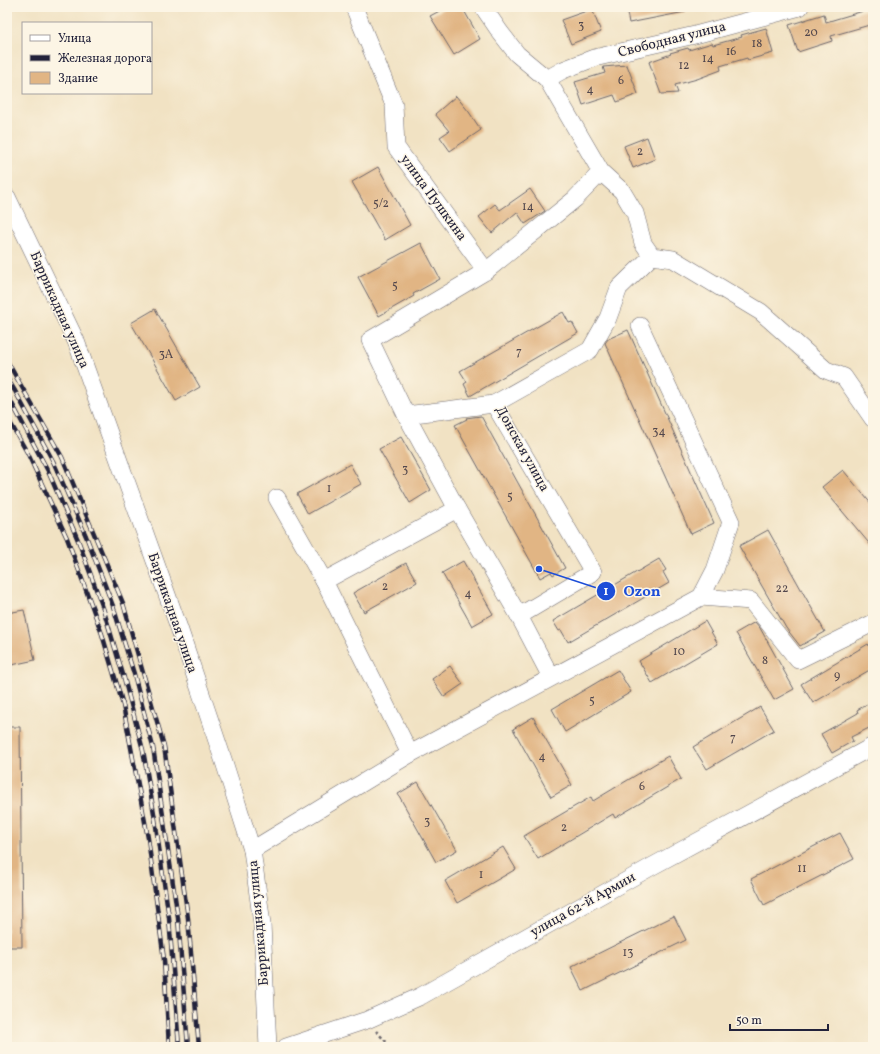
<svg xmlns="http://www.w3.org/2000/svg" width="880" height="1054" viewBox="0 0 880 1054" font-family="Vollkorn,serif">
<rect width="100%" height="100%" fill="#fcf5e5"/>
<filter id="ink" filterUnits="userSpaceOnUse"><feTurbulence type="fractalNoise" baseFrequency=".025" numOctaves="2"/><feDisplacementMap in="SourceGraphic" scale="8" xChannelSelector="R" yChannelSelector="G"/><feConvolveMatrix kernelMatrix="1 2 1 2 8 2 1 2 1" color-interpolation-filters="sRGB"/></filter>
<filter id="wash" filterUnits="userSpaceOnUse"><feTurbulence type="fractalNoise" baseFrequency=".012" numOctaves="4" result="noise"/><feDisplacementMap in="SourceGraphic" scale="16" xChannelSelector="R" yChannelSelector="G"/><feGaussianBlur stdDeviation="0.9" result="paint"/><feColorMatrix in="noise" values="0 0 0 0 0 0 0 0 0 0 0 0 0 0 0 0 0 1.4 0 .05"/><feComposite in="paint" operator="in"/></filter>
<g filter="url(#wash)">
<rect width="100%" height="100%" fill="#f1e2c3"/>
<g id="blocks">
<!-- building -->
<g fill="#e1b584">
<path d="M447 7H462L480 39 454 55 430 16Z"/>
<path d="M626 7H685V12L629 23Z"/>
<path d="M592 9 601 32 571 44 561 20Z"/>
<path d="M870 9 873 24 831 36 832 41 798 52 789 25 824 14 826 22Z"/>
<path d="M766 28 773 53 748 60 747 58 720 66 721 70 697 79 675 85 678 93 661 94 649 62 671 54 670 53 688 48 689 50 712 43 713 45 742 37 741 35Z"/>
<path d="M627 65 638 94 617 102 614 95 583 105 575 82 605 73 603 67Z"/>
<path d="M456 96 469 112 481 130 450 151 440 137 449 131 435 114Z"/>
<path d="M647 137 655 159 633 168 624 146Z"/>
<path d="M378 167 410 225 385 240 352 182Z"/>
<path d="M530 189 545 211 525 224 517 212 492 233 479 217 495 204 500 210Z"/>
<path d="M421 243 440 279 413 294 414 296 379 316 358 277Z"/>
<path d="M155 309 200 387 176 401 131 323Z"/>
<path d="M563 312 569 323 572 322 578 333 470 396 464 384 467 382 460 371Z"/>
<path d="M628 330 714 523 691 534 605 343 608 339Z"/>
<path d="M481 416 565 568 553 575 551 572 540 578 455 425 467 419 466 418Z"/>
<path d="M401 437 431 490 410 503 379 449Z"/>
<path d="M350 464 361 484 308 514 297 494Z"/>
<path d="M843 470 873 506V548L822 487Z"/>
<path d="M768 530 825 632 800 646 786 628 739 546Z"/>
<path d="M659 559 666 570 663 572 669 583 568 642 561 630 559 631 553 621Z"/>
<path d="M463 561 493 614 472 626 442 573Z"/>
<path d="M406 563 417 582 364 612 353 593Z"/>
<path d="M24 610 35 660 7 666V613Z"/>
<path d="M705 621 718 644 652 683 639 661Z"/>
<path d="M755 622 760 628 794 689 774 700 736 633Z"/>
<path d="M868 644 873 652V668L813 703 801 684Z"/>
<path d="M450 666 463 684 444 697 432 679Z"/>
<path d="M618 670 631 692 565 732 552 709Z"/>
<path d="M873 701V726L851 737 853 741 832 753 821 734 858 713 857 710Z"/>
<path d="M760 707 774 730 707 769 693 747Z"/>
<path d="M533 717 572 785 551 797 513 729Z"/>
<path d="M7 727H20L22 947H7Z"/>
<path d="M668 756 681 779 615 818 613 814 538 859 524 836 591 797 593 801Z"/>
<path d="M418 782 457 850 436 862 398 794Z"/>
<path d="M840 833 854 859 764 905 751 879Z"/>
<path d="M503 847 516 869 457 903 445 881Z"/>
<path d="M674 916 686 940 583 991 571 967Z"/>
</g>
</g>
</g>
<g filter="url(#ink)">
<use href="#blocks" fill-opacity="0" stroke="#6a656b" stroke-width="1"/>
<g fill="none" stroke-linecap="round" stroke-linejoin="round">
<!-- minor casing -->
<g stroke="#6a656b" stroke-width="18">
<g id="minor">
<path d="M354 7 394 105 396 147 486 271"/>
<path d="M483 7 500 32 517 54 547 79 601 172 622 191 635 213 643 243 652 256 673 259 761 312 826 370 844 377 873 419"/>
<path d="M547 79 563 70 594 58 695 35 800 7"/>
<path d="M7 197 76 341 179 628 224 762 252 850 262 924 268 1047"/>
<path d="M640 326 731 522 715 570 701 597"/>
<path d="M406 415 494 404"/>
<path d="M277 498 324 581 410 754"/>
<path d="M324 581 457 509"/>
<path d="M519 616 593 572 494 404 590 350 608 318 619 288 652 256"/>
<path d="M551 677 519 616 457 509 406 415 370 340 486 271 575 199 601 172"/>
<path d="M252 850 410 754 701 597 751 601 798 660 873 623"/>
<path d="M286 1047 367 1020 421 996 649 868 873 746"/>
</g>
</g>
<!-- path -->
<path stroke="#6a656b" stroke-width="2.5" stroke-dasharray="3 3" stroke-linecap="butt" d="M376 1031 391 1047"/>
<!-- minor -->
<use href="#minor" stroke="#fff" stroke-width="17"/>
<!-- rail casing -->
<g stroke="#22223b" stroke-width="4.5">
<g id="rail">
<path d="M7 361 62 457 123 603 164 746 188 918 199 1047"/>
<path d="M7 378 15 391 53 461 86 536 113 606 134 674 153 747 178 918 188 1047"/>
<path d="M7 394 48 471 78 540 103 608 124 678 143 750 155 819 169 918 179 1047"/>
<path d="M7 417 28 454 67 538 102 634 123 705 148 838 164 960 169 1047"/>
</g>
</g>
<!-- rail -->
<use href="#rail" stroke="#fcf5e5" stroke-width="3" stroke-dasharray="9" stroke-linecap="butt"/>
</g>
</g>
<g text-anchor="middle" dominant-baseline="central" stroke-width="3" stroke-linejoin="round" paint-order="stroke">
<!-- number labels -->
<g font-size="12" fill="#52474d">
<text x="581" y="26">3</text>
<text x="811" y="33">20</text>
<text x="757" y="44">18</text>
<text x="731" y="52">16</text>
<text x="708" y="59">14</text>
<text x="684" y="66">12</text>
<text x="621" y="81">6</text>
<text x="590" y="90">4</text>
<text x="640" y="152">2</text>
<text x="381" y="204">5/2</text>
<text x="528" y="207">14</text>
<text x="395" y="286">5</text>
<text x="519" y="352">7</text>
<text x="166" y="355">3А</text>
<text x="659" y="432">34</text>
<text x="405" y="470">3</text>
<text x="329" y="489">1</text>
<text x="510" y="497">5</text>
<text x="385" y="587">2</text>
<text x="782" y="589">22</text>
<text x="468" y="594">4</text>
<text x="679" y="652">10</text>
<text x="765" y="661">8</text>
<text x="837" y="676">9</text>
<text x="592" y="701">5</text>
<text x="733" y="738">7</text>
<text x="542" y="757">4</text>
<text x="642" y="787">6</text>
<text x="427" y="822">3</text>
<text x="564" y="828">2</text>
<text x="802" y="869">11</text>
<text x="481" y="875">1</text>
<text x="628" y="953">13</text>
</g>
<!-- street labels -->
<g font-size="14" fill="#22223b" stroke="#fcf5e5">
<text transform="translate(672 40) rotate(-14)">Свободная улица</text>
<text transform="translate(433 198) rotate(54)">улица Пушкина</text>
<text transform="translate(59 310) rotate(66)">Баррикадная улица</text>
<text transform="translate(522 449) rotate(61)">Донская улица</text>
<text transform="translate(172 613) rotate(71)">Баррикадная улица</text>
<text transform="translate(583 905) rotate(-29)">улица 62-й Армии</text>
<text transform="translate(259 923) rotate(-95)">Баррикадная улица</text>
</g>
</g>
<!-- callouts -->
<path fill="none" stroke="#1d4ed8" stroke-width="1.5" d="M539 569L606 591"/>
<g fill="#1d4ed8" stroke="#fcf5e5" stroke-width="1.5">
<circle cx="539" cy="569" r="4"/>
<circle cx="606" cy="591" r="10"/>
</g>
<g font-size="12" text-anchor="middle" font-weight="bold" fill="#fff">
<text x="606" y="595">1</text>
</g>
<g font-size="15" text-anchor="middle" font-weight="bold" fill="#1d4ed8" stroke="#fcf5e5" stroke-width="3" stroke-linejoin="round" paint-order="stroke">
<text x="642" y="596">Ozon</text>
</g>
<!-- margin -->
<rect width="880" height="1054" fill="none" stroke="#fcf5e5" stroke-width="24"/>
<!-- legend -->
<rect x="22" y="22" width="130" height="72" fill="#fcf5e5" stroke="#a5a1a1"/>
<rect x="30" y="35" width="20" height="6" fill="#ffffff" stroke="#a5a1a1"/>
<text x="58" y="42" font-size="12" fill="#22223b">Улица</text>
<rect x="30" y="55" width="20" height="6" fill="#22223b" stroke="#a5a1a1"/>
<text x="58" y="62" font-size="12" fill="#22223b">Железная дорога</text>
<rect x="30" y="72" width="20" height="12" fill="#e1b584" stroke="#a5a1a1"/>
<text x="58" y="82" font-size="12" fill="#22223b">Здание</text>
<!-- scale -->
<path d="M730 1024v6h98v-6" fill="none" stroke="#22223b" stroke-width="2"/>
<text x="736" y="1024" font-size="12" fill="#22223b" stroke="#fcf5e5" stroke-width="3" paint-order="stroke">50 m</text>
</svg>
